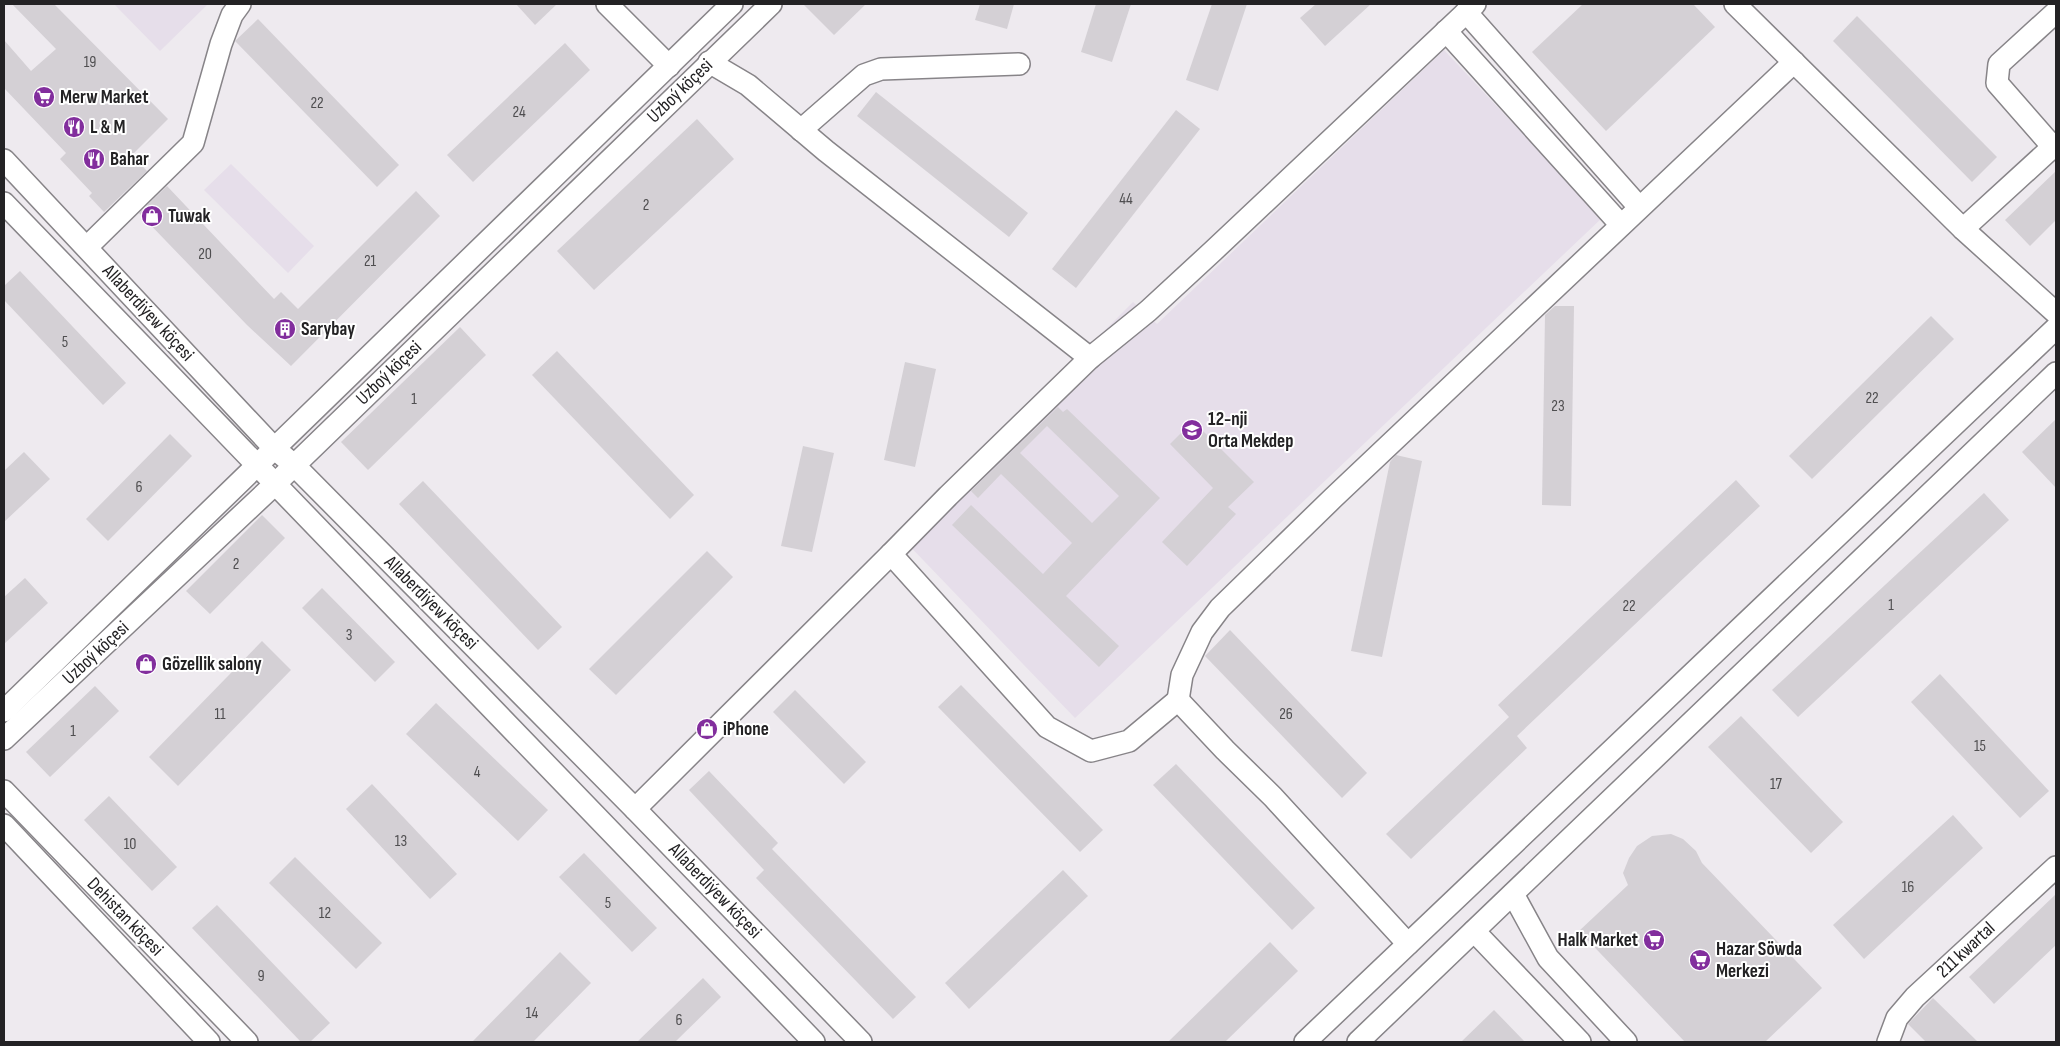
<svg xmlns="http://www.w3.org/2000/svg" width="2060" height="1046" viewBox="0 0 2060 1046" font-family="'Sofia Sans Condensed',sans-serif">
<rect width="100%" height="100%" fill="#eeeaef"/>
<!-- built -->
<g fill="#e6deea">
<path d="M114 4H208L160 51Z"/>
<path d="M1444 50 1602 218 1075 718 900 536 1133 302 1157 324Z"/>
<path d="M231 164 314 246 288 273 204 190Z"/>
</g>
<!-- building -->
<g fill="#d4d0d5" fill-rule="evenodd">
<path d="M12 4H54L168 119 132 155 147 171 104 212 89 196 92 193 60 159 66 153 4 88V40L31 71 56 49Z"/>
<path d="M516 4H557L535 25Z"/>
<path d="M803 4H866L834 35Z"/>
<path d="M980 4H1014L1007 29 975 20Z"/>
<path d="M1096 4H1131L1112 62 1081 52Z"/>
<path d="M1212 4H1247L1218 91 1186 80Z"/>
<path d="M1316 4H1371L1325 46 1300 18Z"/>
<path d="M1583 4H1693L1715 27 1606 131 1532 52Z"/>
<path d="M1857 16 1997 157 1972 182 1833 41Z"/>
<path d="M258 19 399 165 377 187 235 41Z"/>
<path d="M565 43 590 70 473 182 447 155Z"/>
<path d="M876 92 1028 213 1009 237 857 116Z"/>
<path d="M1176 110 1200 129 1076 288 1052 269Z"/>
<path d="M697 119 734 159 594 290 557 251Z"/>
<path d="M2056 171V220L2030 246 2005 220Z"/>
<path d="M167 186 274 299 281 292 298 309 416 191 440 216 291 366 247 325 139 213Z"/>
<path d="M20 271 126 383 103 405 4 300V286Z"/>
<path d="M1555 306H1574L1571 506 1542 505 1545 315Z"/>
<path d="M1931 316 1954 339 1812 479 1789 456Z"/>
<path d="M460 327 486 355 368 470 341 442Z"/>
<path d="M557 351 694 495 670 519 532 375Z"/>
<path d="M905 362 936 369 915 467 884 460Z"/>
<path d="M1058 407 1063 412 1067 409 1160 498 1066 596 1119 646 1099 667 952 525 971 505 1043 574 1072 543 1001 474 978 498 971 491ZM1047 426 1119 496 1092 523 1020 453Z"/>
<path d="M2056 419V488L2022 452Z"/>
<path d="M1193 421 1254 482 1228 507 1236 514 1187 566 1162 542 1213 488 1170 444Z"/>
<path d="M170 434 192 456 108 541 86 519Z"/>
<path d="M803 446 834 453 812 552 781 546Z"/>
<path d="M24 452 50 479 4 522V471Z"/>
<path d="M1396 455 1422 461 1382 657 1351 651 1390 462Z"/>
<path d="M1736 480 1760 506 1517 736 1527 748 1411 859 1386 834 1509 717 1498 705Z"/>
<path d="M423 481 562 627 538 650 399 504Z"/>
<path d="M1984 493 2009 520 1798 717 1772 690Z"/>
<path d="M262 515 285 538 210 614 186 591Z"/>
<path d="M707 551 733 577 616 695 589 669Z"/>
<path d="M25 578 48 603 4 644V597Z"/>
<path d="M322 588 395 662 375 682 302 608Z"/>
<path d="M1230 630 1367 773 1342 798 1205 656Z"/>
<path d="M262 641 291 670 178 786 149 757Z"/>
<path d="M1940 674 2049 791 2020 818 1911 702Z"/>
<path d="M961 685 1103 830 1080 852 938 707Z"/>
<path d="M95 686 119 711 50 777 26 752Z"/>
<path d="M795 690 866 762 844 784 773 712Z"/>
<path d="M436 703 548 810 518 841 406 734Z"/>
<path d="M1741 716 1843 822 1811 853 1708 747Z"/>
<path d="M1176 764 1315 908 1292 930 1153 785Z"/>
<path d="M709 771 778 843 772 849 916 997 893 1019 756 878 764 870 689 790Z"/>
<path d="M372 784 457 874 430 899 346 809Z"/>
<path d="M109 796 177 867 152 891 84 820Z"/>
<path d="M1953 815 1983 848 1864 959 1833 925Z"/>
<path d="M1671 834 1683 839 1696 851 1702 863 1822 988 1765 1042H1685L1579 931 1628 885 1623 873 1629 858 1637 846 1652 836Z"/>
<path d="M584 853 657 928 632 952 559 877Z"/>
<path d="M295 857 382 943 356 969 269 883Z"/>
<path d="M1063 870 1088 896 969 1009 945 983Z"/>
<path d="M2056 894V945L1994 1004 1969 977Z"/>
<path d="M217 905 330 1023 310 1042H301L192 928Z"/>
<path d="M1270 942 1298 971 1225 1042H1168Z"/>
<path d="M560 952 591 983 533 1042H472Z"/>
<path d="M703 978 721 997 675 1042H637Z"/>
<path d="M1933 998 1978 1042H1926L1908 1024Z"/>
<path d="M1494 1010 1525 1042H1461Z"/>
</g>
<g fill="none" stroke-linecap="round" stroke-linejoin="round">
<!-- minor casing -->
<g stroke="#878488" stroke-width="24">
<g id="minor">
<path d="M607 4 669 66"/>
<path d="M1735 4 1963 229 2056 313"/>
<path d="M1466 12 1639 207"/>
<path d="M1446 31 1621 225"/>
<path d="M709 62 748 85 826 151 1090 358"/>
<path d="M801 130 864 75 881 69 1019 64"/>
<path d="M2053 147 1997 83 1999 64 2056 12"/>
<path d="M4 160 275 449 294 465 635 809 861 1042"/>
<path d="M4 203 814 1042"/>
<path d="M1963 229 2056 144"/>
<path d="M87 247 193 143 221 44 232 15 240 4"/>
<path d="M891 554 948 496 1090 358 1148 311 1213 251 1475 4"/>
<path d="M1178 700 1182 675 1202 632 1220 608 1333 498 1794 62"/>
<path d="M4 711 732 4"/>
<path d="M4 739 275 484 771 4"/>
<path d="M4 791 247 1042"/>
<path d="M635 809 891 554 1047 727 1091 751 1129 741 1178 700 1225 750 1273 797 1408 944"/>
<path d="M4 825 209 1042"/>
<path d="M1513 894 1548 958 1626 1042"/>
<path d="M1474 931 1580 1042"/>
<path d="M1305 1042 2056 328"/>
<path d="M1358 1042 2056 373"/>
<path d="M1888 1042 1897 1018 1915 997 2056 867"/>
</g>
</g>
<!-- minor -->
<use href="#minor" stroke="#fff" stroke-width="21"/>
</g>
<!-- icons -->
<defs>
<g id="supermarket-disc" transform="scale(1.125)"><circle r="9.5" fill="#822e9d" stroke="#fff"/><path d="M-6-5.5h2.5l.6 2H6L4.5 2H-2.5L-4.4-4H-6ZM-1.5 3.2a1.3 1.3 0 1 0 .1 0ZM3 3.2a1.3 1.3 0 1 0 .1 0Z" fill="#fff"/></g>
<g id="restaurant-disc" transform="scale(1.125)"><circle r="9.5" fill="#822e9d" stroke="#fff"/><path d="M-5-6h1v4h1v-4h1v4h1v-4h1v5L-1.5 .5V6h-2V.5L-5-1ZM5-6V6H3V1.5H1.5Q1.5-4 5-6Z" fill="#fff"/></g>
<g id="shop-disc" transform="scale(1.125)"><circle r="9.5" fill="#822e9d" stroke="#fff"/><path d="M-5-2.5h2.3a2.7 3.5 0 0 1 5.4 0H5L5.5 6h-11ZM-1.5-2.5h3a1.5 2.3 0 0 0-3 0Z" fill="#fff"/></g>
<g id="building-disc" transform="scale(1.125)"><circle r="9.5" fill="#822e9d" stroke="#fff"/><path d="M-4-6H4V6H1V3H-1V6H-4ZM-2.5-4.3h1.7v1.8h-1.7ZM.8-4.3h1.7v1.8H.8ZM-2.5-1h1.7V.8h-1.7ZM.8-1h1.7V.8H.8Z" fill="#fff"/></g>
<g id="school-disc" transform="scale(1.125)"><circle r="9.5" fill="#822e9d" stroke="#fff"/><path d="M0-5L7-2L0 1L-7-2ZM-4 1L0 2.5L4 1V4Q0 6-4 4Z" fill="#fff"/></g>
</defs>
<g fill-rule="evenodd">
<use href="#supermarket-disc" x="44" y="97"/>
<use href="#restaurant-disc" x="74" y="127"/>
<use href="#restaurant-disc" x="94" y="159"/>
<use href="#shop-disc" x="152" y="216"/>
<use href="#building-disc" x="285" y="329"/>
<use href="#school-disc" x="1192" y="430"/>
<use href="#shop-disc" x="146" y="664"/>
<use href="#shop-disc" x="707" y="729"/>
<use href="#supermarket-disc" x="1654" y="940"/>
<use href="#supermarket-disc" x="1700" y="960"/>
</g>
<g text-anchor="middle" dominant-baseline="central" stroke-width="4" stroke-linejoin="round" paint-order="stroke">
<!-- number labels -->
<g font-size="16" fill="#4f4e50">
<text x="90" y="62">19</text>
<text x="317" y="103">22</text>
<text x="519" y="112">24</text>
<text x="1126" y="199">44</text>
<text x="646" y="205">2</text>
<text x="205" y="254">20</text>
<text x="370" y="261">21</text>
<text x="65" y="342">5</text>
<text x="1872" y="398">22</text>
<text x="414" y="399">1</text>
<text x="1558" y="406">23</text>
<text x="139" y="487">6</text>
<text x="236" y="564">2</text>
<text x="1891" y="605">1</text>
<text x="1629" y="606">22</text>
<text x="349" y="635">3</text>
<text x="220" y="714">11</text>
<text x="1286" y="714">26</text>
<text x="73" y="731">1</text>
<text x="1980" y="746">15</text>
<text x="477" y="772">4</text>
<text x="1776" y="784">17</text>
<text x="401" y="841">13</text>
<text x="130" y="844">10</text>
<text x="1908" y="887">16</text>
<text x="608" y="903">5</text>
<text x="325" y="913">12</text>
<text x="261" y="976">9</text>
<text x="532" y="1013">14</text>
<text x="679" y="1020">6</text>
</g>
<!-- street labels -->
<g font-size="19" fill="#232224" stroke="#fff">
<text transform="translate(680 91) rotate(-44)">Uzboý köçesi</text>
<text transform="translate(148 313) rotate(47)">Allaberdiýew köçesi</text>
<text transform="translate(389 373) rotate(-44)">Uzboý köçesi</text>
<text transform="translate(431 603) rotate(45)">Allaberdiýew köçesi</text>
<text transform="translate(96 653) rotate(-43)">Uzboý köçesi</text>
<text transform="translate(715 891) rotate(46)">Allaberdiýew köçesi</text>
<text transform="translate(125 917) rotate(46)">Dehistan köçesi</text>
<text transform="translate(1966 950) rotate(-43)">211 kwartal</text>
</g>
<!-- poi labels -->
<g font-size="19" font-weight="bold" fill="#232224" stroke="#fff" text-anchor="start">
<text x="60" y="97">Merw Market</text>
<text x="90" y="127">L &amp; M</text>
<text x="110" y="159">Bahar</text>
<text x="168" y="216">Tuwak</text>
<text x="301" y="329">Sarybay</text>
<text x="1208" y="419">12-nji<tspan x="1208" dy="22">Orta Mekdep</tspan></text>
<text x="162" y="664">Gözellik salony</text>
<text x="723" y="729">iPhone</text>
<text x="1638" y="940" text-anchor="end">Halk Market</text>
<text x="1716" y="949">Hazar Söwda<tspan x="1716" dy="22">Merkezi</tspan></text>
</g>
</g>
<!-- border -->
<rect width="2060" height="1046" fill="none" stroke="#232224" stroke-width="10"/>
</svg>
